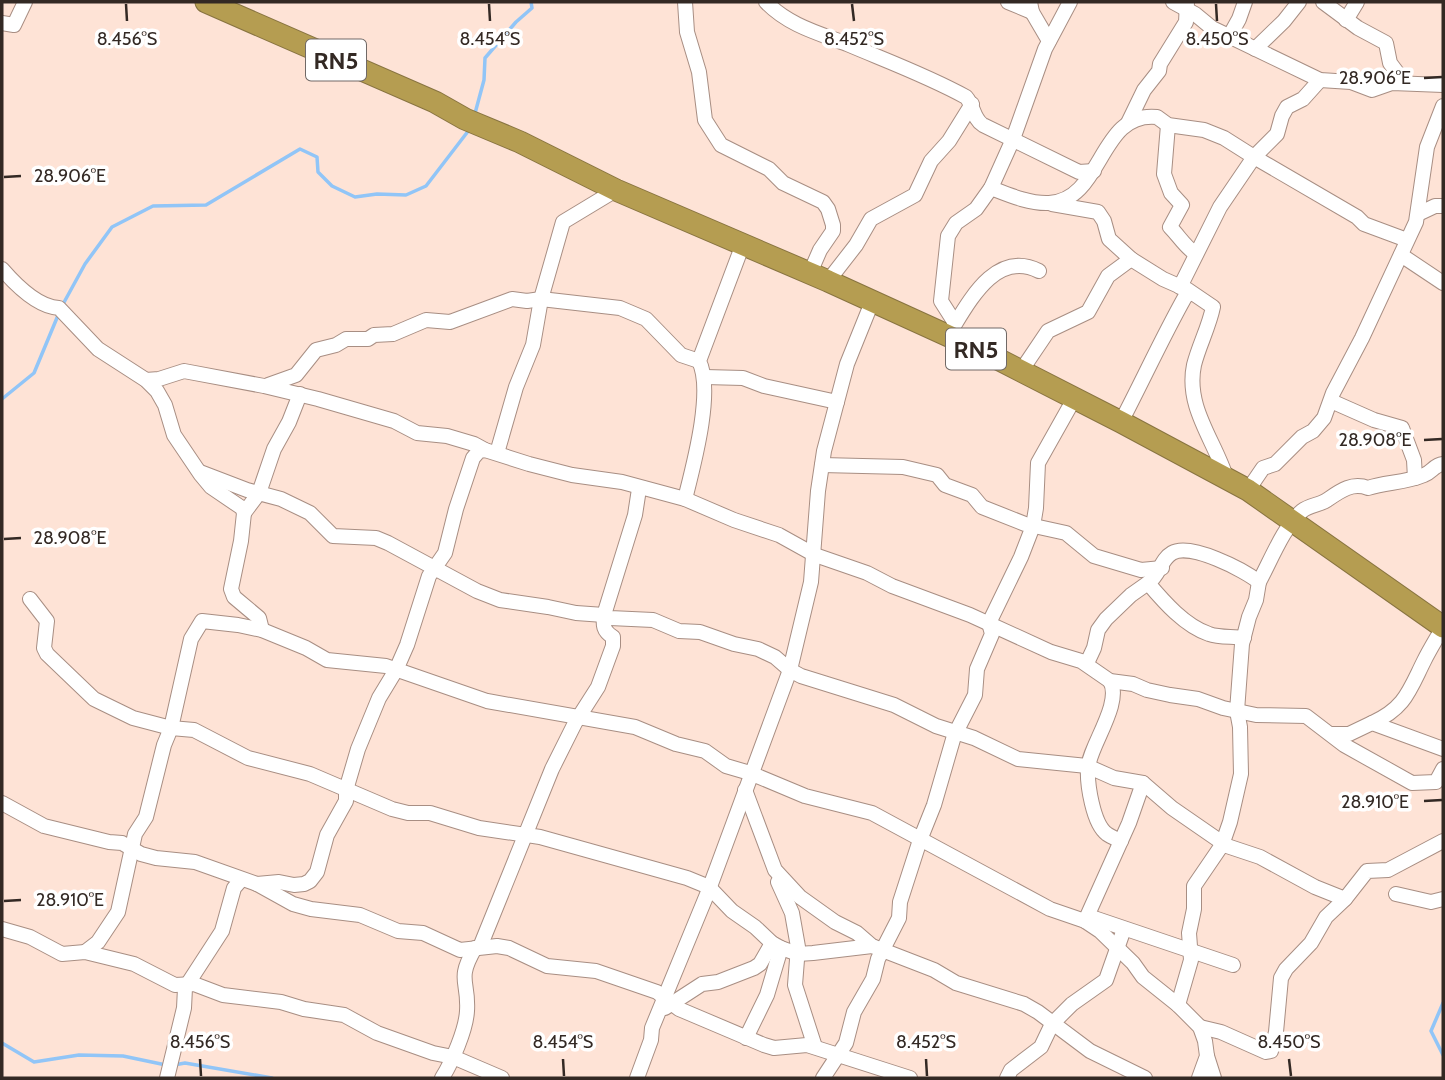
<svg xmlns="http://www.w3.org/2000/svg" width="1445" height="1080" viewBox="0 0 1445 1080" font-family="Cabin,sans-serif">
<rect width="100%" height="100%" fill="#fee3d6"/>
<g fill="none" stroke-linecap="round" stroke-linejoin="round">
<!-- stream -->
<g stroke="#91c5f7" stroke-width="3.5">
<path d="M474 117 484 80 485 58 516 22 532 8 531 2"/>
<path d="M62 306 85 264 112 227 153 206 206 205 300 149 317 157 318 172 332 186 355 197 377 194 406 195 426 186 469 130"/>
<path d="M2 399 34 373 59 313"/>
<path d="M1443 1003 1431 1031 1443 1055"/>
<path d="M2 1043 34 1062 79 1055 123 1056 166 1065"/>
<path d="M174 1065 185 1063 272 1078"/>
</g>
<!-- minor casing -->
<g stroke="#a88e83" stroke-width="16">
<g id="minor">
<path d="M685 2 687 32 699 72 705 120 721 145 769 169 783 183 823 202 828 209 833 225V231L820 250 810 273"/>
<path d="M766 2C788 25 818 33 847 44 887 61 928 76 966 97 974 106 973 119 983 125L1079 172 1094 171"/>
<path d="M1008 2 1032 12"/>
<path d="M1030 2 1032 12 1049 41"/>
<path d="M1173 2 1195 14 1212 28 1320 80 1351 82 1372 90 1392 83 1443 85"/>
<path d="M1323 2 1358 28 1386 43 1390 63 1405 83"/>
<path d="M1346 20 1357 2"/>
<path d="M2 23 14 25 25 2"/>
<path d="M1229 37 1239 19 1245 2"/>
<path d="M1255 49 1284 21 1299 2"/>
<path d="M1320 80 1303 99 1287 107 1282 116 1277 134 1254 157 1357 217 1364 224 1407 240"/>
<path d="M1128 123 1144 90 1159 71 1160 64 1186 22 1187 2"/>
<path d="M1168 125 1164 174 1171 193 1182 205 1170 227C1179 236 1185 247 1196 254"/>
<path d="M991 188C1009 195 1030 204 1049 203 1104 200 1098 111 1157 117L1168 125 1204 130 1224 138 1254 157 1220 207 1180 287"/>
<path d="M1052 204 1098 212 1104 221 1109 239 1131 259"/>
<path d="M1418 214 1435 206H1443"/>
<path d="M1401 255 1443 283"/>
<path d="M2 269C15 284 38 307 59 308L98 349 146 380 157 391 165 405 174 435 201 475 211 487 242 508 244 513 241 541 231 589 234 597 259 618 262 630"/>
<path d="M828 281 856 245 871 219 915 195 931 161 949 141 972 104"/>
<path d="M955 323 941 301 948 236 956 223 976 209 991 188 1013 139 1045 49 1070 2"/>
<path d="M952 329C971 298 997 250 1039 271"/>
<path d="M1021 371 1048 331 1088 312 1108 276 1131 259 1163 279 1188 290 1213 307C1209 327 1199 345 1194 365 1185 408 1216 442 1227 480"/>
<path d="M705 377 743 378 764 386 837 402"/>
<path d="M146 380 159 379 184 371 264 386 318 399 394 421 417 433 447 436 474 444 485 450 529 464 572 475 622 482 685 499 734 520 779 535 815 555 867 573 892 586 970 615 1051 652 1081 661 1110 681 1133 684 1147 690 1170 695 1198 699 1223 708 1256 715 1306 716 1344 745 1412 783 1436 782 1443 769"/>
<path d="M268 385 296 375 316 350 336 345 346 339H368L374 335 393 334 426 320 450 322 512 299 527 301 541 299 620 308 646 319 681 355 699 361"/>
<path d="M1331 401 1374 420 1402 428 1414 460 1415 478"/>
<path d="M1121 422C1143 380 1162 338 1185 297L1190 293"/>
<path d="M497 453 516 387 533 345 541 299 563 222 616 190"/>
<path d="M822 465 903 467 937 475 945 485 972 495 982 507 1025 524 1066 533 1094 556 1141 570 1162 568"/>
<path d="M200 472 247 490 281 499 310 513 333 536 376 538 388 543 477 591 500 600 548 607 576 613 604 615 610 618 653 620 679 631 700 632 734 644 758 649 775 657 790 670 801 676 894 705 936 726 974 738 1018 759 1087 766 1114 778 1143 783 1172 808 1227 846 1260 857 1315 887 1345 899 1367 871 1388 870 1443 841"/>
<path d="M1248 490 1263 468 1275 464 1302 437 1313 431 1324 418 1333 393 1362 338 1416 222 1427 147 1443 106"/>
<path d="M685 499C693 467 714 391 699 361L743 244"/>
<path d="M244 513 259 493 274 449 289 422 300 394"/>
<path d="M1148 583C1160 575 1160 560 1172 553 1190 542 1244 570 1259 582 1270 562 1284 526 1302 511 1309 505 1320 505 1327 500 1340 491 1352 482 1368 488 1386 482 1405 483 1424 475 1432 472 1434 465 1443 464"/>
<path d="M30 599 47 621 44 648 47 654 94 699 133 718 171 728 194 730 248 758 310 774 392 809 408 813H430L479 828 540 837 687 878 709 887 732 911 755 927 772 943 781 948 798 954 813 953 872 946"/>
<path d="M1087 663 1094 648 1098 630 1106 619 1131 595 1148 583C1164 602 1185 626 1209 634 1220 638 1233 636 1244 638"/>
<path d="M1110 681C1123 703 1089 747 1088 768 1087 784 1093 824 1107 834 1111 837 1117 839 1121 841"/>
<path d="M1372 723C1405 708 1409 691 1424 661 1430 649 1437 638 1443 627"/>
<path d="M1331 734H1349L1372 723 1443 749"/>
<path d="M745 790 775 870 800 897 835 922 857 933 872 946 934 970 956 983 1024 1004 1038 1012 1090 1051 1145 1078"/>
<path d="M2 803 44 826 109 842 122 843 141 854 156 858 195 862 257 884 293 904 311 909 360 915 398 931 423 933 460 950 497 946 509 948 547 966 596 971 657 992 679 1009 764 1045 774 1048 807 1045 910 1078"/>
<path d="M778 882 792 913 798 947 795 985 815 1047"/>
<path d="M257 884 279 882 294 885 304 884 310 881 317 872 327 835 346 801V790L358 749 379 698 396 670 407 645 429 576 445 553 456 509 473 458 479 451 485 450"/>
<path d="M1396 894 1431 902 1443 899"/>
<path d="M1088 916 1233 965"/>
<path d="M1085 921 1129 823 1143 783"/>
<path d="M2 929 30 937 62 954 85 952 134 964 175 985 194 984 223 995 281 1002 304 1009 344 1015 377 1033 433 1053 453 1057 502 1078"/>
<path d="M480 947 552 769 575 723 598 687 613 646V637C603 631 603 625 604 615L635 515 639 489"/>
<path d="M85 952 98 942 118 912 135 834 146 817 164 745 171 728 191 639 202 621 238 625 262 630 306 648 327 660 386 666 487 701 635 727 676 744 705 751 726 766 750 773 805 796 872 813 1050 909 1085 921 1100 931 1133 963 1143 977 1178 1005 1200 1027 1205 1041 1207 1056 1199 1078"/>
<path d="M1178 1005 1191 960 1189 933 1194 909V886L1222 845 1230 822 1241 774 1240 727 1237 711 1242 644 1249 617 1256 600 1259 582"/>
<path d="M665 1008 702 984 718 982 754 968 760 964 772 943"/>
<path d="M1200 1027 1221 1032 1266 1052 1271 1051 1276 1032 1281 978 1286 969 1311 943 1326 917 1345 899"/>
<path d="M746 1038 767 995 781 948"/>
<path d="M1207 1056 1214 1078"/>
<path d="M167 1078 184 1008 185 988 222 931 234 888 241 880"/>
<path d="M442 1078C452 1062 466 1030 467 1011 469 980 456 981 475 948"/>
<path d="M637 1078 651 1040 652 1028 708 892 790 670 811 582 818 491 824 451 847 364 872 302"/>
<path d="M823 1078 846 1043 854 1012 873 979 878 959 899 918 900 902 920 840 934 805 954 736 975 695 977 669 992 634 989 623 1021 557 1033 526 1036 508 1038 463 1074 399"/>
<path d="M1007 1078 1011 1070 1041 1047 1052 1024 1072 1004 1106 980 1124 929"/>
</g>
</g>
<!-- highway casing -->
<g stroke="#887441" stroke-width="23">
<path id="highway" d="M206 2 435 102 465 119 520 142 616 190 828 281 986 353 1121 422 1248 490 1443 627"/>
</g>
<!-- minor -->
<use href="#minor" stroke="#fff" stroke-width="14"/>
<!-- highway -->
<use href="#highway" stroke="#b59d51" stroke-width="21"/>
</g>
<!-- ticks -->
<path fill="none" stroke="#332924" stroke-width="2.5" d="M126 4 127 21M489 4 490 21M852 4 854 21M1216 4 1217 21M1424 78 1442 77M4 177 21 176M1424 440 1442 439M4 539 21 538M1424 801 1442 800M4 901 21 900M200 1059 201 1076M563 1059 564 1076M926 1059 927 1076M1289 1059 1291 1076"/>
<g text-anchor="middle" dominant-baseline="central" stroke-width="7" stroke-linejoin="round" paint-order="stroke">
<!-- shield labels -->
<g fill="#fff" stroke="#706966" stroke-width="2">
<rect x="306" y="39.5" width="60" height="41" rx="5"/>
<rect x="946" y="328.5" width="60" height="41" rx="5"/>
</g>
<g font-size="24" font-weight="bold" fill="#332924">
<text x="336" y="60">RN5</text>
<text x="976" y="349">RN5</text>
</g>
</g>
<g font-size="18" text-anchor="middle" fill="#332924" stroke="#fff" stroke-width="7" stroke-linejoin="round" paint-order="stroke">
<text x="127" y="45">8.456°S</text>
<text x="490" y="45">8.454°S</text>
<text x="854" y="45">8.452°S</text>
<text x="1217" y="45">8.450°S</text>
<text x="1375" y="84">28.906°E</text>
<text x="70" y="182">28.906°E</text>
<text x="1375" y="446">28.908°E</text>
<text x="70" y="544">28.908°E</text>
<text x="1375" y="808">28.910°E</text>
<text x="70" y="906">28.910°E</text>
<text x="200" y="1048">8.456°S</text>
<text x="563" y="1048">8.454°S</text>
<text x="926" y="1048">8.452°S</text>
<text x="1289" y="1048">8.450°S</text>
</g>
<!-- border -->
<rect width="1445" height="1080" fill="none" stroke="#332924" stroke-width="7"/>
</svg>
